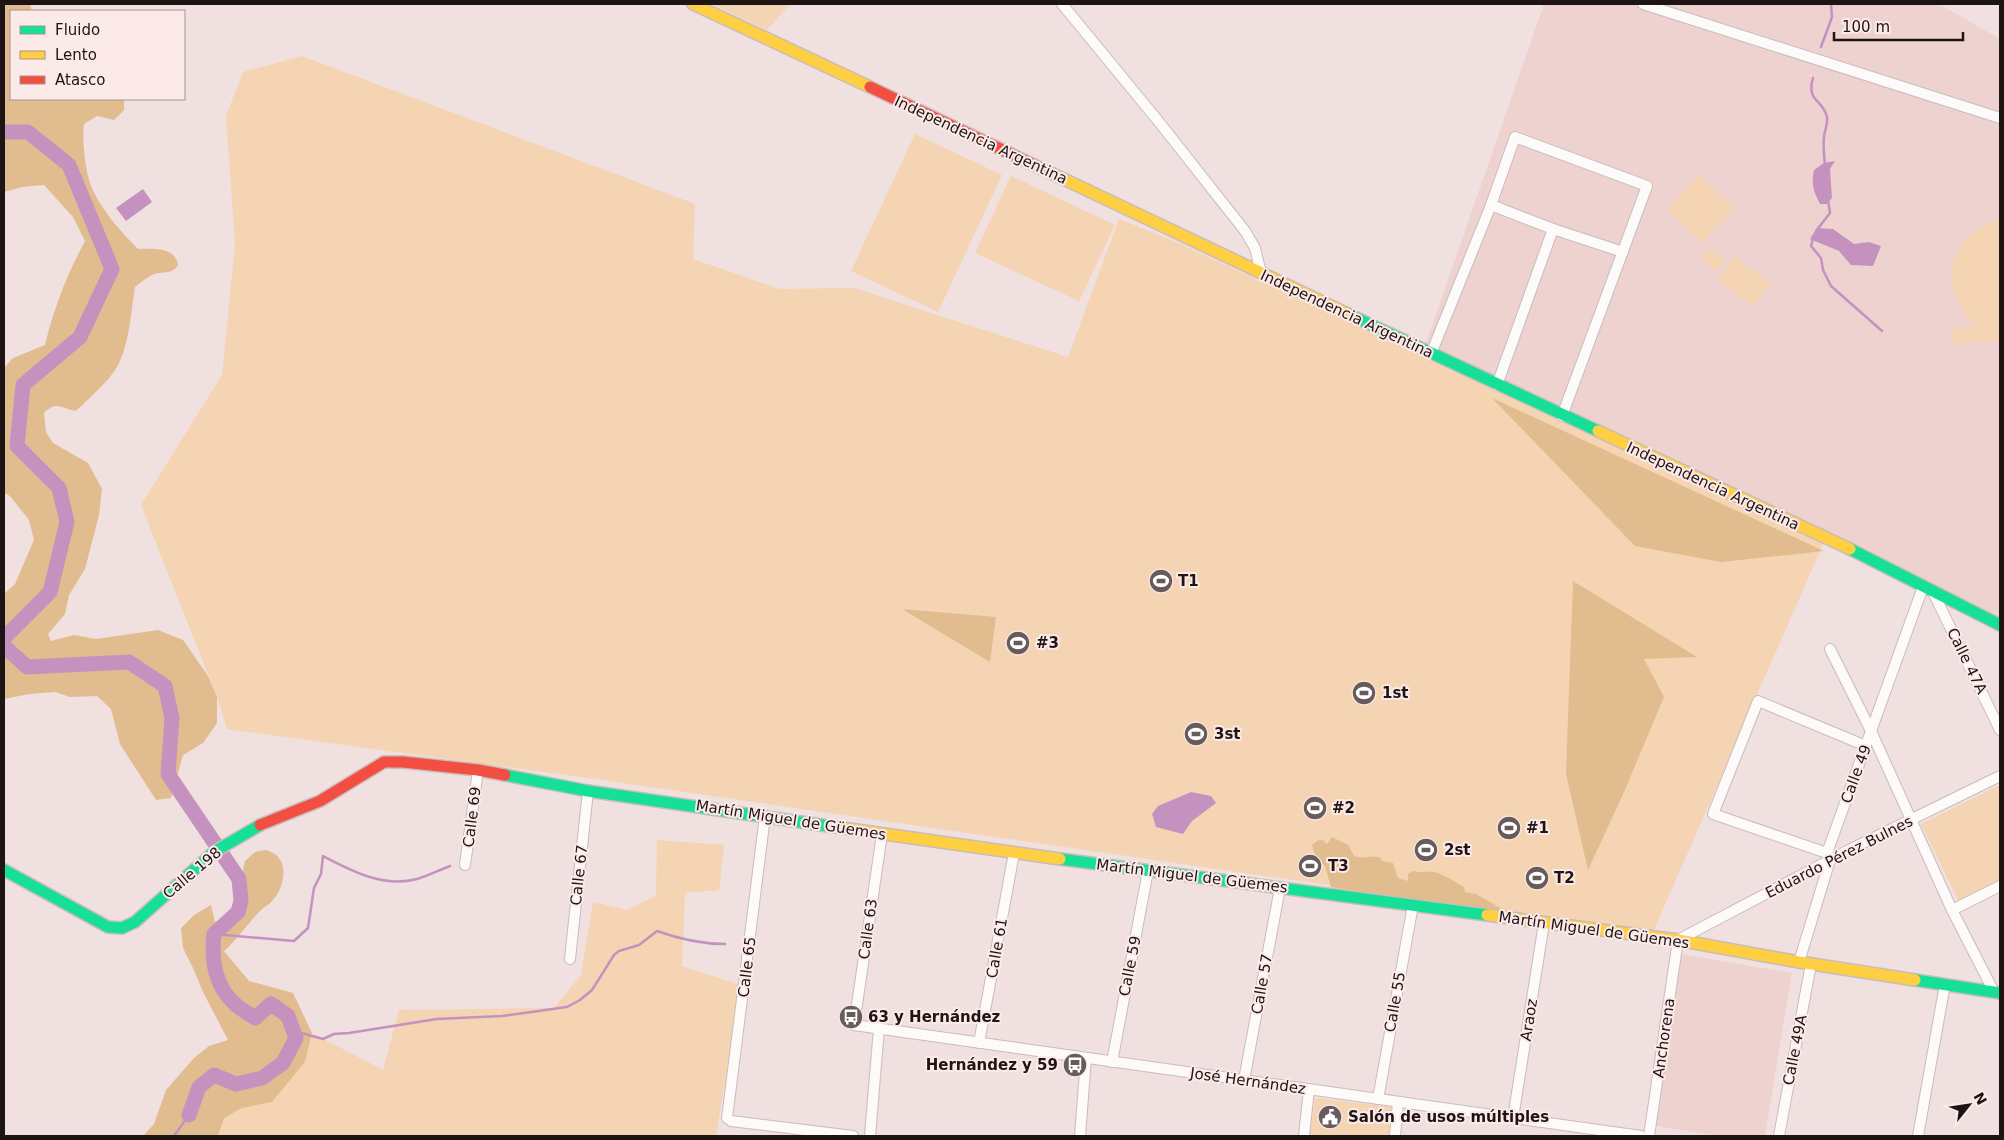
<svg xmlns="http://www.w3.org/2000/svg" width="2004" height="1140" viewBox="0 0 2004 1140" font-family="'DejaVu Sans',sans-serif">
<rect width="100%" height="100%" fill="#f0e0df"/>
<!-- built -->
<g fill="#edd2d0">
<path d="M1544 4H1939L2000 39V623L1425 346Z"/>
<path d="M1680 954 1792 973 1765 1136H1716L1652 1125Z"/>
</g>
<!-- green -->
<g fill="#f4d4b2">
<path d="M712 4H790L767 30Z"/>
<path d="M302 56 695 204 693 259 780 289 854 288 1068 357 1119 219 1176 242 1824 542 1653 932 588 778 227 729 217 697 141 505 222 375 235 244 226 116 243 72Z"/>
<path d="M915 134 1002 175 938 312 851 271Z"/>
<path d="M1699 175 1735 208 1703 243 1667 211Z"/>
<path d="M1011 176 1115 225 1079 301 975 253Z"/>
<path d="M2000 219V341L1953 344 1952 328 1975 326C1936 287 1946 235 2000 219Z"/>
<path d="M1708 247 1725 261 1716 271 1700 257Z"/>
<path d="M1733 256 1771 283 1754 307 1717 280Z"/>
<path d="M2000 785V880L1958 900 1921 824Z"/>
<path d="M657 840 724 845 719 890 685 893 682 966 741 985 716 1136H218L224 1118 242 1108 272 1102 305 1062 312 1033 383 1070 399 1010 554 1008 581 975 593 902 627 910 656 896Z"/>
<path d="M1315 1098 1392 1107 1389 1136H1310Z"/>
</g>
<!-- forest -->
<g fill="#e1bc8e">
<path d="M4 4H30L32 11H11V99H124V110L114 120 97 116 84 124C82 140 85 170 91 186 100 208 121 232 138 249 152 249 175 246 178 265 172 276 161 270 152 275 146 278 140 283 135 287 131 312 129 346 117 367 108 382 89 398 76 411 61 409 57 400 44 413L46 432 53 443 88 463 102 489 99 515 85 569 69 595 65 614 48 634 51 641 74 635 96 639 158 630 183 640 208 676 217 697V723L203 743 183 755 171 798 156 800 120 744 111 709 97 696 70 697 55 692 29 694 4 699V594L15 584 34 540 29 520 10 496 4 493V368L13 358 45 345C54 308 67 274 85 241L73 217 44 185 22 187 4 192Z"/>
<path d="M1492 398 1824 551 1721 562 1635 546Z"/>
<path d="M1573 581 1697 657 1644 659 1664 697 1624 792 1588 870 1566 774Z"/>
<path d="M902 609 996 617 990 662Z"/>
<path d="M1332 837 1348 845 1354 856C1364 860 1371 854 1381 858L1382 861 1393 863 1398 878 1408 881V874L1413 871C1420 873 1427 871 1434 872 1445 875 1454 881 1464 887L1465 892 1476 894 1514 916 1331 887 1325 866 1315 855 1312 845 1317 841 1323 840 1327 844Z"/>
<path d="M266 850C269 851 274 853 276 855 289 866 283 890 272 901 269 905 264 907 260 911 247 924 238 939 224 951L249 981 293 993 312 1033 305 1062 272 1102 242 1108 224 1118 218 1136H143L154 1124 166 1090 194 1058 209 1046 228 1040 203 992 193 968 183 948 181 928 194 915 211 905 215 922 225 919 235 909 245 861 255 852Z"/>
</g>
<!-- water -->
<g fill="#c592c0">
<path d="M1835 161 1830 169 1832 198 1827 204H1820C1813 191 1811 183 1814 170L1824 163Z"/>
<path d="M143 189 152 202 126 221 116 208Z"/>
<path d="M1817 228 1833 229 1854 244 1869 242 1881 246 1873 266 1851 265 1839 251 1810 239Z"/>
<path d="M1191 792 1211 796 1216 803 1192 821 1183 834 1156 827 1152 814 1158 806Z"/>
</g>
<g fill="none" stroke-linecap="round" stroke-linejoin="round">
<!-- stream -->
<g stroke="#c592c0" stroke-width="2.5">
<path d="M1821 47 1832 17 1831 4"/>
<path d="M1813 78C1806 102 1823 99 1827 117 1828 122 1825 131 1824 136 1823 146 1824 156 1825 165"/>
<path d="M1816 231 1830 213 1828 200"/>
<path d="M1813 239 1811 246 1821 258 1823 270 1831 286 1882 331"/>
<path d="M214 934 294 941 308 928 314 888 321 874 323 856C352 871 383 888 417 879 428 876 439 870 450 866"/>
<path d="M294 1031 323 1039 334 1034 349 1033 437 1019 502 1016 567 1007 580 1000 592 990 614 955 619 951 639 945 657 931C679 939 702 944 725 944"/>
<path d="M174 1136 189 1115"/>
</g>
<!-- river -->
<g stroke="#c592c0" stroke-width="15">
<path d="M4 132H28L69 165 112 269 80 337 23 385 17 446 59 488 67 522 50 592 4 638"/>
<path d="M4 646 27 667 129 662 165 686 172 718 168 774 239 879 241 901 238 912 214 934C211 959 215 987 235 1004 241 1010 249 1013 255 1018L271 1004 288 1016 296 1038 283 1063 262 1078 236 1084 214 1075 199 1087 189 1115"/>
</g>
<!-- street casing -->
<g stroke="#c9bcbb" stroke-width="12">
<g id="street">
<path d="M1062 4 1159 122 1245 231 1255 248 1261 273"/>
<path d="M1643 4 2000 118"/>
<path d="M1491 205 1553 229 1623 252"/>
<path d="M1431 354 1491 205 1515 137 1647 186 1562 416"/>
<path d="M1497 385 1553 229"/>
<path d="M1933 592 2000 730"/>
<path d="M1830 649 1871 731 1952 910 1994 992"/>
<path d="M882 834 854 1025 1641 1136"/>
<path d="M1827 853 1713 814 1758 701 1866 746"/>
<path d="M465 865 478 770"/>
<path d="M1952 910 2000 886"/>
<path d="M570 959 588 791"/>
<path d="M1799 962 1830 860 1827 853 1923 587"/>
<path d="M979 1043 1014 853"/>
<path d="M1112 1062 1148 871"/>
<path d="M1244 1080 1280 888"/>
<path d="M1378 1099 1413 905"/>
<path d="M727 1118 765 816"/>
<path d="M1513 1118 1544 923"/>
<path d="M731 1121 853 1136"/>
<path d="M870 1136 879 1028"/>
<path d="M1080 1136 1086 1058"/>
<path d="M1304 1136 1309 1089"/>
<path d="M1395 1136 1398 1102"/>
<path d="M1649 1136 1678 940 1847 851 2000 776"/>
<path d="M1779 1136 1811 964"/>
<path d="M1918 1136 1945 984"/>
</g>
</g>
<!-- fast casing -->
<g stroke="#c9bcbb" stroke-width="14">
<g id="fast">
<path d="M1348 314 1598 431"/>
<path d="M1850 549 2000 625"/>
<path d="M505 775 588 791 835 827"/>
<path d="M1060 859 1487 915"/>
<path d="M4 870 108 927 122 928 135 922 214 852 260 825"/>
<path d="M1915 980 2000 993"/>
</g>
</g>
<!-- slow casing -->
<g stroke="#c9bcbb" stroke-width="14">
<g id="slow">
<path d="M693 4 870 87"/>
<path d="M1053 174 1348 314"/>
<path d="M1598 431 1850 549"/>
<path d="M835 827 1060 859"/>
<path d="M1487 915 1678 940 1799 962 1915 980"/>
</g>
</g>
<!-- jam casing -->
<g stroke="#c9bcbb" stroke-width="14">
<g id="jam">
<path d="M870 87 1053 174"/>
<path d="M260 825 320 801 384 762H403L478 770 505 775"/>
</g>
</g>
<!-- street -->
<use href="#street" stroke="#fdfafa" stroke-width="10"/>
<!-- fast -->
<use href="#fast" stroke="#16e098" stroke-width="11"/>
<!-- slow -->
<use href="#slow" stroke="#ffcf43" stroke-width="11"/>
<!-- jam -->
<use href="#jam" stroke="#f24e42" stroke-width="11"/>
</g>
<!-- icons -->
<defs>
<g id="stadium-disc" transform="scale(1.25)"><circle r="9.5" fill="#685b5b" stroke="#fceae9"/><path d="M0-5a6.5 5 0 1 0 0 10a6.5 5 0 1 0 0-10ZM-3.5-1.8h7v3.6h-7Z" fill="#fff"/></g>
<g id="bus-disc" transform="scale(1.25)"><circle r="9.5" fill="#685b5b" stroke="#fceae9"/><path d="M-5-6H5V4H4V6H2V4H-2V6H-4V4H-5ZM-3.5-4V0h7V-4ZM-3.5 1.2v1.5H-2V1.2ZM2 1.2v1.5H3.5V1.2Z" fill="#fff"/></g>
<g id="civic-disc" transform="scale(1.25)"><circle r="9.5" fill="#685b5b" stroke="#fceae9"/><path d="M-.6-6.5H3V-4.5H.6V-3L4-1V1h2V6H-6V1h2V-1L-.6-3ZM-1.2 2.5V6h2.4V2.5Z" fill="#fff"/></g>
</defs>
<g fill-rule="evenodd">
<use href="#stadium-disc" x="1161" y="581"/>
<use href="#stadium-disc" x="1018" y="643"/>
<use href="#stadium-disc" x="1364" y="693"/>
<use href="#stadium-disc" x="1196" y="734"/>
<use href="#stadium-disc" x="1315" y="808"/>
<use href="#stadium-disc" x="1509" y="828"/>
<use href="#stadium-disc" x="1426" y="850"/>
<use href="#stadium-disc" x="1310" y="866"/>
<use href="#stadium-disc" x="1537" y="878"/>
<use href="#bus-disc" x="851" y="1017"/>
<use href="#bus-disc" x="1075" y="1065"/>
<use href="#civic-disc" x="1330" y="1117"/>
</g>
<g text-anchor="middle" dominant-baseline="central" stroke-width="4" stroke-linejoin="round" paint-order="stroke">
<!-- street labels -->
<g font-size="15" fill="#1e1414" stroke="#fceae9">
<text transform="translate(981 140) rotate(25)">Independencia Argentina</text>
<text transform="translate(1347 314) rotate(25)">Independencia Argentina</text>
<text transform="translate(1713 486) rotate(25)">Independencia Argentina</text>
<text transform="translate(1967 661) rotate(64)">Calle 47A</text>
<text transform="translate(1856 774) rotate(-70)">Calle 49</text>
<text transform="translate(472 817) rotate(-83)">Calle 69</text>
<text transform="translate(791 820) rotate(9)">Martín Miguel de Güemes</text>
<text transform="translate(1839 857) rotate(-27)">Eduardo Pérez Bulnes</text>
<text transform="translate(192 873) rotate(-40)">Calle 198</text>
<text transform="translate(579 875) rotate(-84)">Calle 67</text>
<text transform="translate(1192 876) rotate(7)">Martín Miguel de Güemes</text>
<text transform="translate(868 929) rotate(-82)">Calle 63</text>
<text transform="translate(1594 930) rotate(8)">Martín Miguel de Güemes</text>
<text transform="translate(997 948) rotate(-80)">Calle 61</text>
<text transform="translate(1130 966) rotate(-79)">Calle 59</text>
<text transform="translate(747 967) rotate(-83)">Calle 65</text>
<text transform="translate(1262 984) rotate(-80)">Calle 57</text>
<text transform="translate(1395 1002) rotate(-80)">Calle 55</text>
<text transform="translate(1529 1020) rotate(-81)">Araoz</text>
<text transform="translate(1664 1038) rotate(-82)">Anchorena</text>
<text transform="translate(1795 1050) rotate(-79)">Calle 49A</text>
<text transform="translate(1248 1081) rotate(8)">José Hernández</text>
</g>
<!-- poi labels -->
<g font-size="15" font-weight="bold" fill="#1e1414" stroke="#fceae9" text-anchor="start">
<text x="1178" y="581">T1</text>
<text x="1036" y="643">#3</text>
<text x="1382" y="693">1st</text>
<text x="1214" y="734">3st</text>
<text x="1332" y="808">#2</text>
<text x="1526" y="828">#1</text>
<text x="1444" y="850">2st</text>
<text x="1328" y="866">T3</text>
<text x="1554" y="878">T2</text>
<text x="868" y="1017">63 y Hernández</text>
<text x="1058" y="1065" text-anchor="end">Hernández y 59</text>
<text x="1348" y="1117">Salón de usos múltiples</text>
</g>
</g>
<!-- border -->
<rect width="2004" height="1140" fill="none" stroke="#1e1414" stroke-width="10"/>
<!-- legend -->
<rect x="10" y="10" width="175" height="90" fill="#fceae9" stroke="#a39494"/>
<rect x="20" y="26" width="25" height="8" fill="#16e098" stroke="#a39494"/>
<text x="55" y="35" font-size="15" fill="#1e1414">Fluido</text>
<rect x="20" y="51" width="25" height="8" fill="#ffcf43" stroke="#a39494"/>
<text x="55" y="60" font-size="15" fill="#1e1414">Lento</text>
<rect x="20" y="76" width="25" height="8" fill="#f24e42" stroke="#a39494"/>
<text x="55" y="85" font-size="15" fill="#1e1414">Atasco</text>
<!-- north arrow -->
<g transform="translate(1969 1105) rotate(60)" stroke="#fceae9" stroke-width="4" paint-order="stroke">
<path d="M0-4L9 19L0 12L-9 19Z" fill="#1e1414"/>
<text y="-8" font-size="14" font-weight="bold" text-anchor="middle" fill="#1e1414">N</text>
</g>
<!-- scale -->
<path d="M1834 32v8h129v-8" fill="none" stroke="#1e1414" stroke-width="2.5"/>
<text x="1842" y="32" font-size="15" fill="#1e1414" stroke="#fceae9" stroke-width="4" paint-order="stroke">100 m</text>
</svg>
